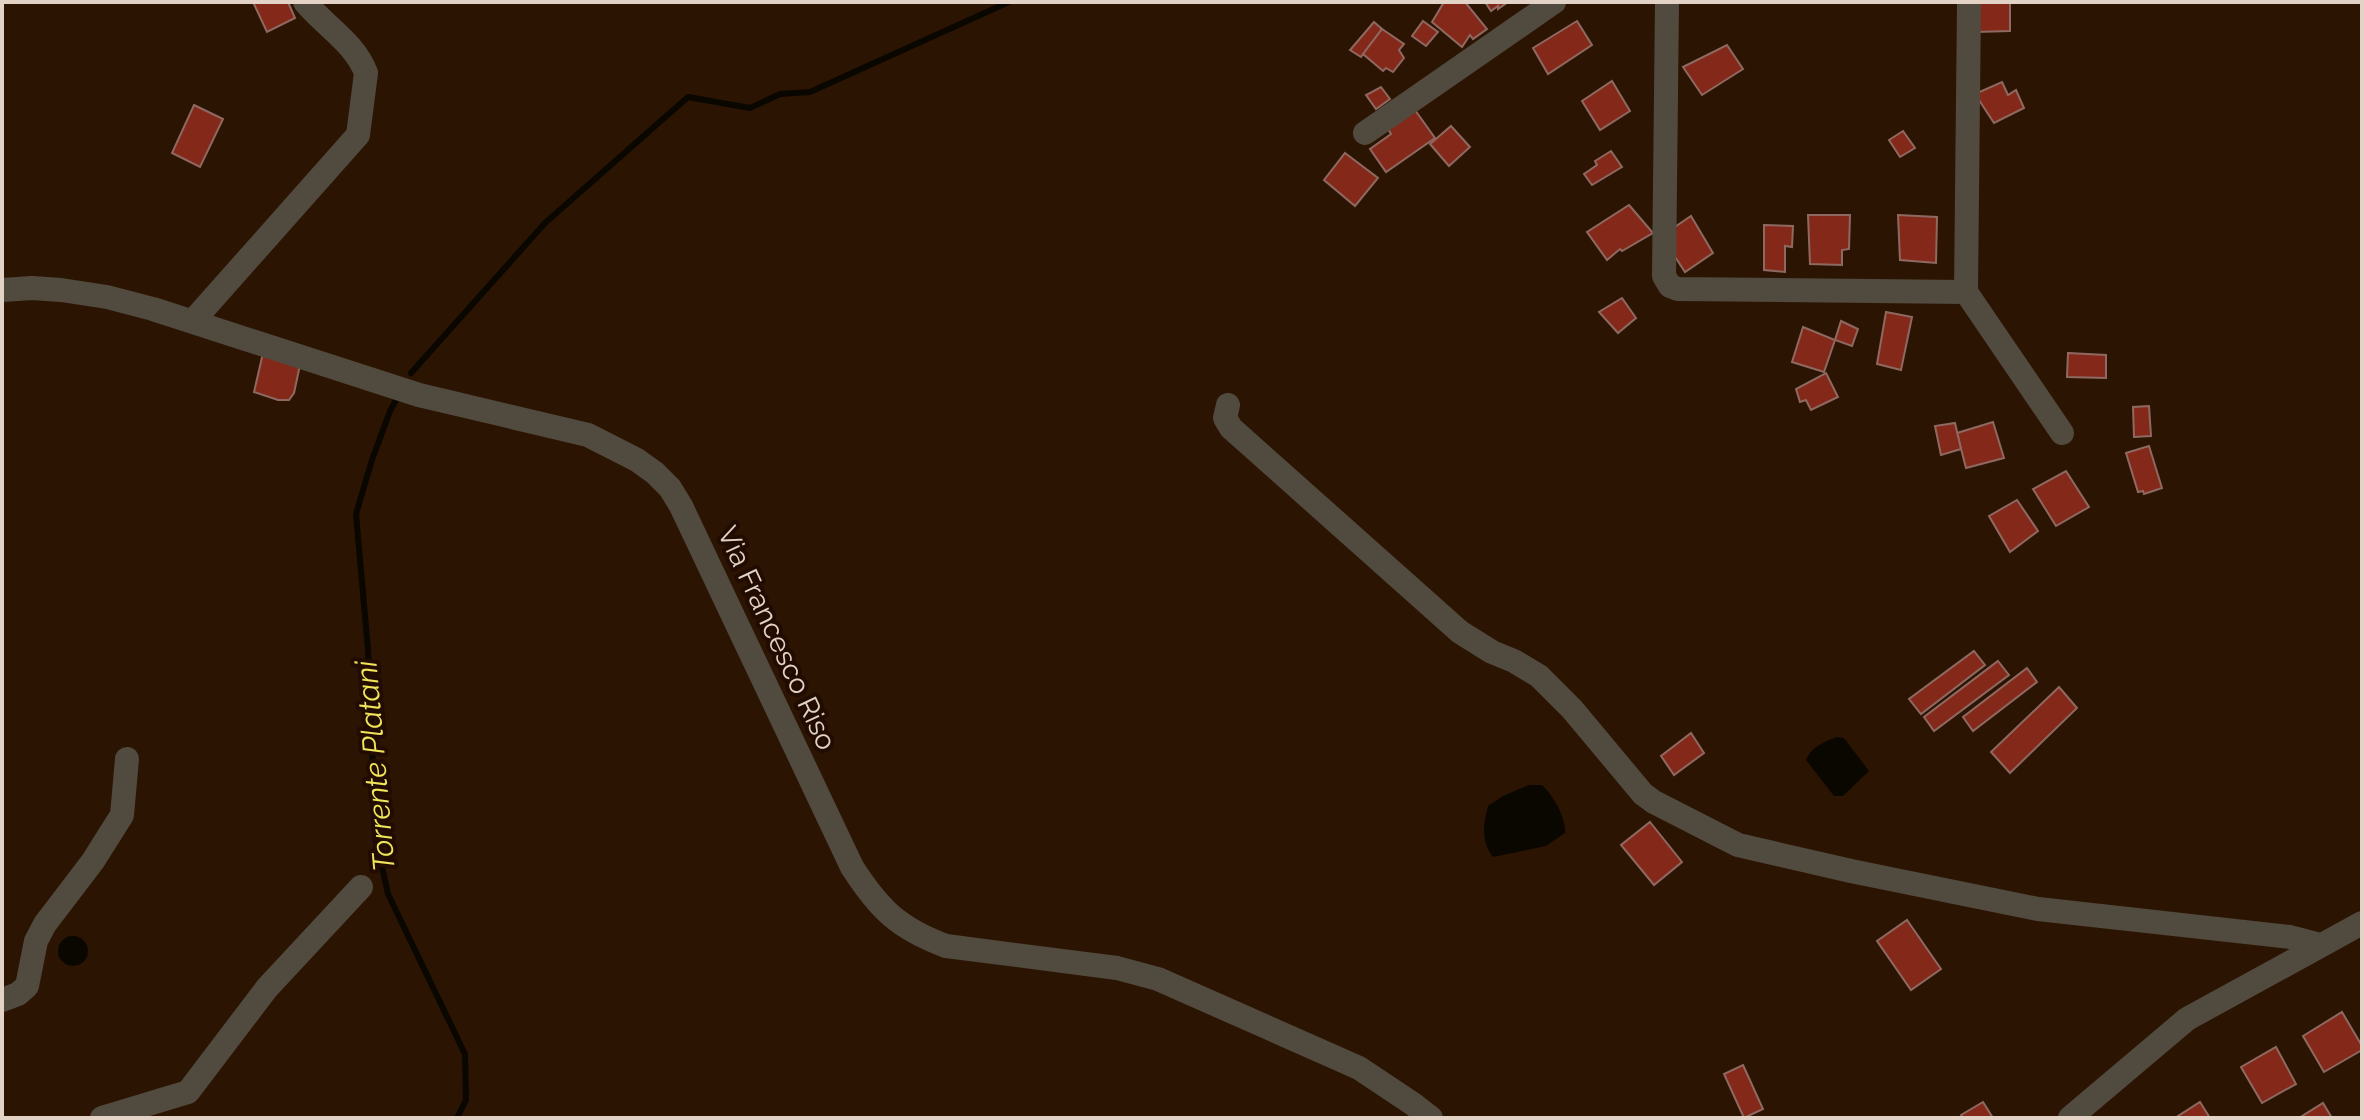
<svg xmlns="http://www.w3.org/2000/svg" width="2364" height="1120" viewBox="0 0 2364 1120" font-family="Raleway,sans-serif">
<rect width="100%" height="100%" fill="#2c1402"/>
<!-- water -->
<g fill="#0a0700">
<path d="M1837 737 1844 738 1869 771 1843 796H1834L1806 760C1810 748 1825 741 1837 737Z"/>
<path d="M1529 785H1542C1553 795 1566 818 1565 833L1546 846 1493 857C1481 842 1483 824 1488 806L1503 796Z"/>
<circle cx="73" cy="951" r="15"/>
</g>
<g fill="none" stroke-linecap="round" stroke-linejoin="round">
<!-- stream -->
<g stroke="#0a0700" stroke-width="6">
<path d="M411 373 545 223 688 97 750 108 780 94 810 92 1009 2"/>
<path d="M396 400 390 411 372 460 356 514 368 650 376 839 388 894 465 1054 466 1100 457 1118"/>
</g>
</g>
<!-- building -->
<g fill="#842919" stroke="#8e6961" stroke-width="2">
<path d="M253 2H288L295 18 267 32Z"/>
<path d="M1444 2H1465L1487 29 1473 39 1470 35 1462 47 1432 22Z"/>
<path d="M1485 2H1508L1498 9V6L1491 11Z"/>
<path d="M1976 2H2010V31L1976 32Z"/>
<path d="M1423 21 1438 32 1426 46 1412 36Z"/>
<path d="M1577 21 1592 45 1548 74 1533 48Z"/>
<path d="M1374 22 1382 29 1361 57 1350 50Z"/>
<path d="M1382 29 1404 44 1399 50 1404 58 1393 72 1386 68 1383 71 1363 54Z"/>
<path d="M1727 45 1743 69 1702 95 1683 67Z"/>
<path d="M1612 81 1630 111 1600 130 1582 101Z"/>
<path d="M2002 82 2008 95 2016 90 2024 108 1994 123 1975 94Z"/>
<path d="M1381 87 1390 99 1376 109 1366 95Z"/>
<path d="M194 105 223 119 200 167 172 153Z"/>
<path d="M1415 110 1435 138 1386 172 1370 149 1391 134 1388 129Z"/>
<path d="M1451 126 1470 147 1449 166 1430 144Z"/>
<path d="M1903 131 1915 148 1900 157 1889 140Z"/>
<path d="M1611 151 1622 167 1592 185 1584 174 1597 165 1595 161Z"/>
<path d="M1345 153 1378 178 1355 206 1324 180Z"/>
<path d="M1629 205 1653 233 1622 251 1620 249 1607 260 1587 232Z"/>
<path d="M1808 215H1850L1849 249 1842 250V265L1810 264Z"/>
<path d="M1898 215 1937 217 1936 263 1900 260Z"/>
<path d="M1691 216 1713 253 1685 272 1670 249 1669 231Z"/>
<path d="M1764 225 1793 226 1792 247 1785 246V272L1764 270Z"/>
<path d="M1622 298 1636 318 1618 333 1599 312Z"/>
<path d="M1886 312 1912 317 1901 370 1877 364Z"/>
<path d="M1841 321 1858 329 1852 346 1835 340Z"/>
<path d="M1803 327 1835 340 1824 372 1792 362Z"/>
<path d="M263 353 300 365 294 393 289 400H278L254 392Z"/>
<path d="M2068 353 2106 355V378L2067 377Z"/>
<path d="M1826 373 1838 397 1811 410 1806 400 1800 402 1796 389Z"/>
<path d="M2149 406 2151 436 2134 437 2133 407Z"/>
<path d="M1993 422 2004 458 1966 468 1957 433Z"/>
<path d="M1955 423 1961 449 1941 455 1935 426Z"/>
<path d="M2149 446 2162 488 2144 494 2143 491 2138 492 2126 453Z"/>
<path d="M2066 471 2089 507 2056 526 2033 489Z"/>
<path d="M2017 500 2038 531 2010 552 1989 516Z"/>
<path d="M1974 651 1985 665 1921 714 1909 699Z"/>
<path d="M1998 661 2009 675 1934 731 1924 717Z"/>
<path d="M2027 668 2037 682 1973 731 1963 717Z"/>
<path d="M2059 687 2077 708 2010 773 1991 752Z"/>
<path d="M1691 733 1704 753 1674 775 1661 756Z"/>
<path d="M1650 822 1682 862 1654 885 1621 845Z"/>
<path d="M1907 920 1941 969 1911 990 1877 941Z"/>
<path d="M2342 1012 2362 1046V1050L2324 1072 2303 1036Z"/>
<path d="M2276 1047 2296 1084 2262 1103 2241 1067Z"/>
<path d="M1743 1065 1763 1109 1744 1118 1724 1074Z"/>
<path d="M1983 1102 1993 1118H1963L1961 1115Z"/>
<path d="M2200 1102 2210 1118H2175Z"/>
<path d="M2323 1103 2332 1118H2299Z"/>
</g>
<g fill="none" stroke-linecap="round" stroke-linejoin="round">
<!-- minor -->
<g stroke="#514a3e" stroke-width="24">
<path d="M1667 2 1664 276 1670 286 1678 289 1966 292"/>
<path d="M1969 2 1966 292 2062 433"/>
<path d="M1365 133 1554 2"/>
<path d="M2 290 32 288 61 290 107 297 153 309 419 395 588 435 637 460 655 473 670 488 681 506 852 867C879 909 898 928 946 946L1117 968 1158 979 1359 1068 1413 1104 1431 1118"/>
<path d="M193 321 358 135 366 73C355 43 325 26 305 2"/>
<path d="M1228 405 1225 418 1231 428 1460 632 1492 652 1514 661 1539 676 1572 709 1643 794 1654 802 1738 845 1851 871 2038 909 2290 937 2321 945"/>
<path d="M2 1000 18 994 27 986 36 941 45 924 93 861 122 815 127 759"/>
<path d="M102 1118 188 1092 267 988 361 887"/>
<path d="M2070 1118 2187 1019 2362 923"/>
</g>
</g>
<g text-anchor="middle" dominant-baseline="central" stroke-width="8" stroke-linejoin="round" paint-order="stroke">
<!-- street labels -->
<g font-size="28" fill="#e3d2c6" stroke="#220b00">
<text transform="translate(777 638) rotate(65)">Via Francesco Riso</text>
</g>
<!-- water labels -->
<g font-size="30" font-style="italic" fill="#f1e65b" stroke="#220b00">
<text transform="translate(375 766) rotate(-95)">Torrente Platani</text>
</g>
</g>
<!-- border -->
<rect width="2364" height="1120" fill="none" stroke="#e3d2c6" stroke-width="8"/>
</svg>
